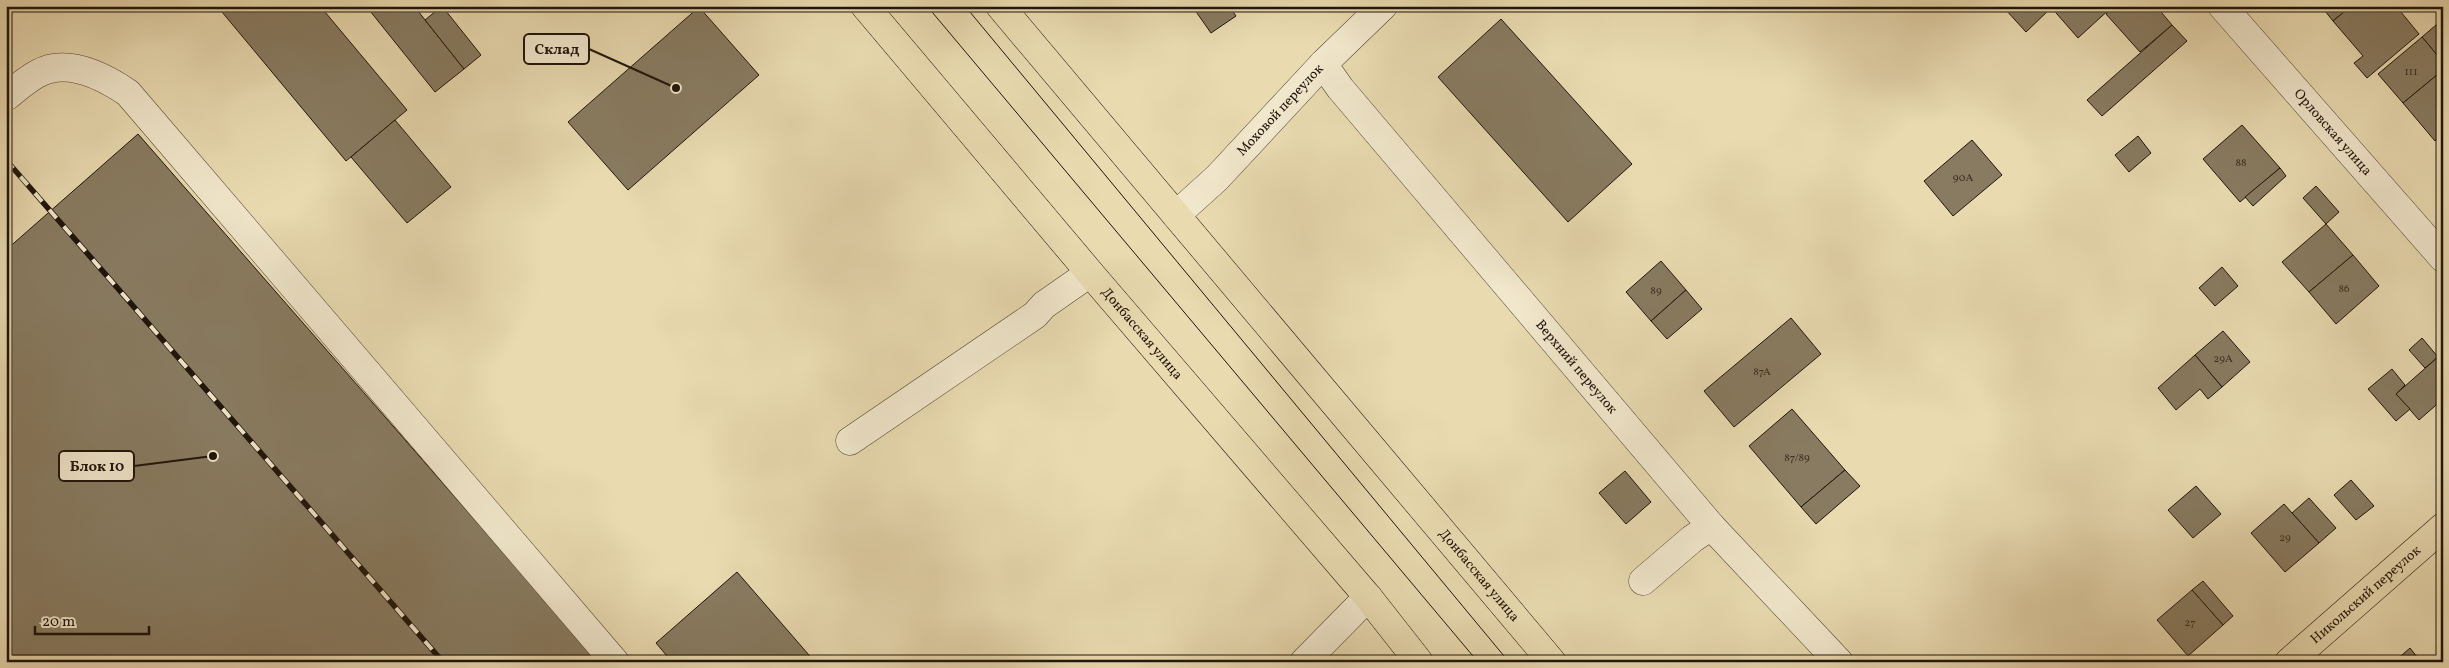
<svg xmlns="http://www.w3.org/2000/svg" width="2449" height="668" viewBox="0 0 2449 668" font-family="Vollkorn,serif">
<rect width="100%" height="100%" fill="#e9dab0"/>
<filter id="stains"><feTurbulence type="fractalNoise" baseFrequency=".004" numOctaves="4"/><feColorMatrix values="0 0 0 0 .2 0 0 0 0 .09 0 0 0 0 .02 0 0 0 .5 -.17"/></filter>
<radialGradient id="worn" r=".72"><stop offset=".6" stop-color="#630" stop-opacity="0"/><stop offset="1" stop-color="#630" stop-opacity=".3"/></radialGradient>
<!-- building -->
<g fill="#887b61" stroke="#1f140b">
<path d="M217 6H320L407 110 346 161Z"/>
<path d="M366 6H414L464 69 435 92Z"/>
<path d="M442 6 481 55 464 69 425 20Z"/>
<path d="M1192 6H1229L1236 16 1211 33Z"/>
<path d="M2008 6H2050L2051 8 2026 32 2005 9Z"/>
<path d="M2050 6H2113L2078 38Z"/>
<path d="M2113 6H2156L2172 25 2140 52 2106 14Z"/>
<path d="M2321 6H2351L2333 21Z"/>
<path d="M2351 6H2396L2419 34 2367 78 2354 63 2363 56 2333 21Z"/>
<path d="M699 7 759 75 628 190 568 122Z"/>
<path d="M1501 19 1632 164 1568 222 1438 77Z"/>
<path d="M2443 19V62L2422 37Z"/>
<path d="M2172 25 2187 41 2102 116 2087 100Z"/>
<path d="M2422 37 2443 62V70L2403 103 2378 74Z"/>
<path d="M2443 70V134L2435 141 2403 103Z"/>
<path d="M395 120 451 187 407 223 351 157Z"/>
<path d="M2242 125 2280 168 2240 202 2203 159Z"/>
<path d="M138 134 599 662H6V250Z"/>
<path d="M2138 136 2151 153 2129 172 2115 155Z"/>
<path d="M1972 140 2002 175 1953 216 1924 181Z"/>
<path d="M2280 168 2286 176 2253 206 2245 197Z"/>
<path d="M2316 186 2339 212 2326 224 2303 198Z"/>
<path d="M2326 224 2353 255 2309 292 2282 262Z"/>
<path d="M2353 255 2379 286 2336 324 2309 292Z"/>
<path d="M1661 261 1686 290 1651 321 1626 292Z"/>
<path d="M2222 267 2238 286 2215 306 2199 288Z"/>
<path d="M1686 290 1702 309 1667 339 1651 321Z"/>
<path d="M1791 318 1821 354 1734 427 1704 391Z"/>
<path d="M2223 331 2250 362 2222 387 2195 355Z"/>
<path d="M2422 338 2438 357 2425 368 2409 350Z"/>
<path d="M2195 355 2222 387 2208 399 2200 389 2176 410 2158 388Z"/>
<path d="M2438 357 2443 362V399L2419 420 2396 394Z"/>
<path d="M2392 369 2405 385 2396 394 2410 409 2396 421 2368 389Z"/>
<path d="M1792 409 1845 470 1801 507 1749 446Z"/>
<path d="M1845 470 1860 486 1816 524 1801 507Z"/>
<path d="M1625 471 1651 502 1626 524 1599 493Z"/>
<path d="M2351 480 2374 506 2356 520 2334 495Z"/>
<path d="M2196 486 2221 514 2193 538 2168 510Z"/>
<path d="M2309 498 2336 528 2319 543 2292 513Z"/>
<path d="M2284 504 2319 543 2285 572 2251 533Z"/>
<path d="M737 572 815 662H672L656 643Z"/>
<path d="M2203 581 2233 616 2223 625 2192 590Z"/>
<path d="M2192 590 2223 625 2188 656 2157 620Z"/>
<path d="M2410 648 2421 662H2394Z"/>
</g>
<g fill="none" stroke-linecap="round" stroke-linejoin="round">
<!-- minor casing -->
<g stroke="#524634" stroke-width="29">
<g id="minor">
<path id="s1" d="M2222 6 2443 258"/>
<path id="s2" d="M1323 64 1340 88 1711 526 1839 662"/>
<path d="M6 97C16 89 26 80 37 74 67 57 103 76 128 93L615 662"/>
<path id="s3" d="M1176 215 1217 178 1323 64 1383 6"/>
<path d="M850 441 1035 315 1044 305 1090 273"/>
<path d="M1643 581 1692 539 1711 526"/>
<path d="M1304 662 1368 597"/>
</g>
</g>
<!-- major casing -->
<g stroke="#1f140b" stroke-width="29">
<g id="major">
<path id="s4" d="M865 6 1090 273 1368 597 1419 662"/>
<path id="s5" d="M1000 6 1552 662"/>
<path id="s6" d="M2289 662 2443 527"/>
</g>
</g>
<!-- minor -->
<use href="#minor" stroke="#f1e7cc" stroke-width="28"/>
<!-- major -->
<use href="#major" stroke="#e9dab0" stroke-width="28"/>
<!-- tram -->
<g stroke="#1f140b" stroke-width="1">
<path d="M927 6 1478 662"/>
<path d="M965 6 1509 662"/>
</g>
<!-- rail casing -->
<g stroke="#1f140b" stroke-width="5.5">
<path id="rail" d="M6 160 443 662"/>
</g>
<!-- rail -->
<use href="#rail" stroke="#f1e7cc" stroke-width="4" stroke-dasharray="11" stroke-linecap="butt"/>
</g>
<g text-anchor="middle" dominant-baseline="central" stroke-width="4.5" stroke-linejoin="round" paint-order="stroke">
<!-- number labels -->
<g font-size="11" fill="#392e20">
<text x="2411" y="72">111</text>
<text x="2241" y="163">88</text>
<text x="1963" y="178">90А</text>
<text x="2344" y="289">86</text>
<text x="1656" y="291">89</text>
<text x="2223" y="359">29А</text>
<text x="1762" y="372">87А</text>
<text x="1797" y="458">87/89</text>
<text x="2285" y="538">29</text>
<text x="2190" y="623">27</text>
</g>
<!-- street labels -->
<g font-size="14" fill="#1f140b" stroke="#f1e7cc">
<text stroke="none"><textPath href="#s3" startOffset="148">Моховой переулок</textPath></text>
<text stroke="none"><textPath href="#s1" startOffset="168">Орловская улица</textPath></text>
<text stroke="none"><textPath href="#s4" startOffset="429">Донбасская улица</textPath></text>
<text stroke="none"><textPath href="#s2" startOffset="395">Верхний переулок</textPath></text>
<text stroke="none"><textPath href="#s5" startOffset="744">Донбасская улица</textPath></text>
<text stroke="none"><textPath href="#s6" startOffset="102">Никольский переулок</textPath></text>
</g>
</g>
<!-- callouts -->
<path fill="none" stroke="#1f140b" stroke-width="2" d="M676 88L589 49M213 456L134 466"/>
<g fill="#1f140b" stroke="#f1e7cc" stroke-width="2">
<circle cx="676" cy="88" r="5"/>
<circle cx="213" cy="456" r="5"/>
</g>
<g fill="#f1e7cc" stroke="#1f140b" stroke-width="2">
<rect x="524" y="34" width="65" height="30" rx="5"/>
<rect x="59" y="451" width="75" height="30" rx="5"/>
</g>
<g font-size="15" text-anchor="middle" font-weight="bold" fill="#1f140b">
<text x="557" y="54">Склад</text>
<text x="97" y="471">Блок 10</text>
</g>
<!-- margin -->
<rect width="2449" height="668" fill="none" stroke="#e9dab0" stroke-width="25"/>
<rect x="8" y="8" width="2434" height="653" fill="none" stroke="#1f140b" stroke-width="2.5"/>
<rect x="12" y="12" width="2424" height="643" fill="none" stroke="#1f140b"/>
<!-- scale -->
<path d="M35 626v8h114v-8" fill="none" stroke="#1f140b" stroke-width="2.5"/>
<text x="42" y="626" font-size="15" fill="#1f140b" stroke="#f1e7cc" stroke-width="4" paint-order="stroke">20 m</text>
<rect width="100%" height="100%" filter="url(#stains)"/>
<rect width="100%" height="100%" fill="url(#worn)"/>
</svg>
